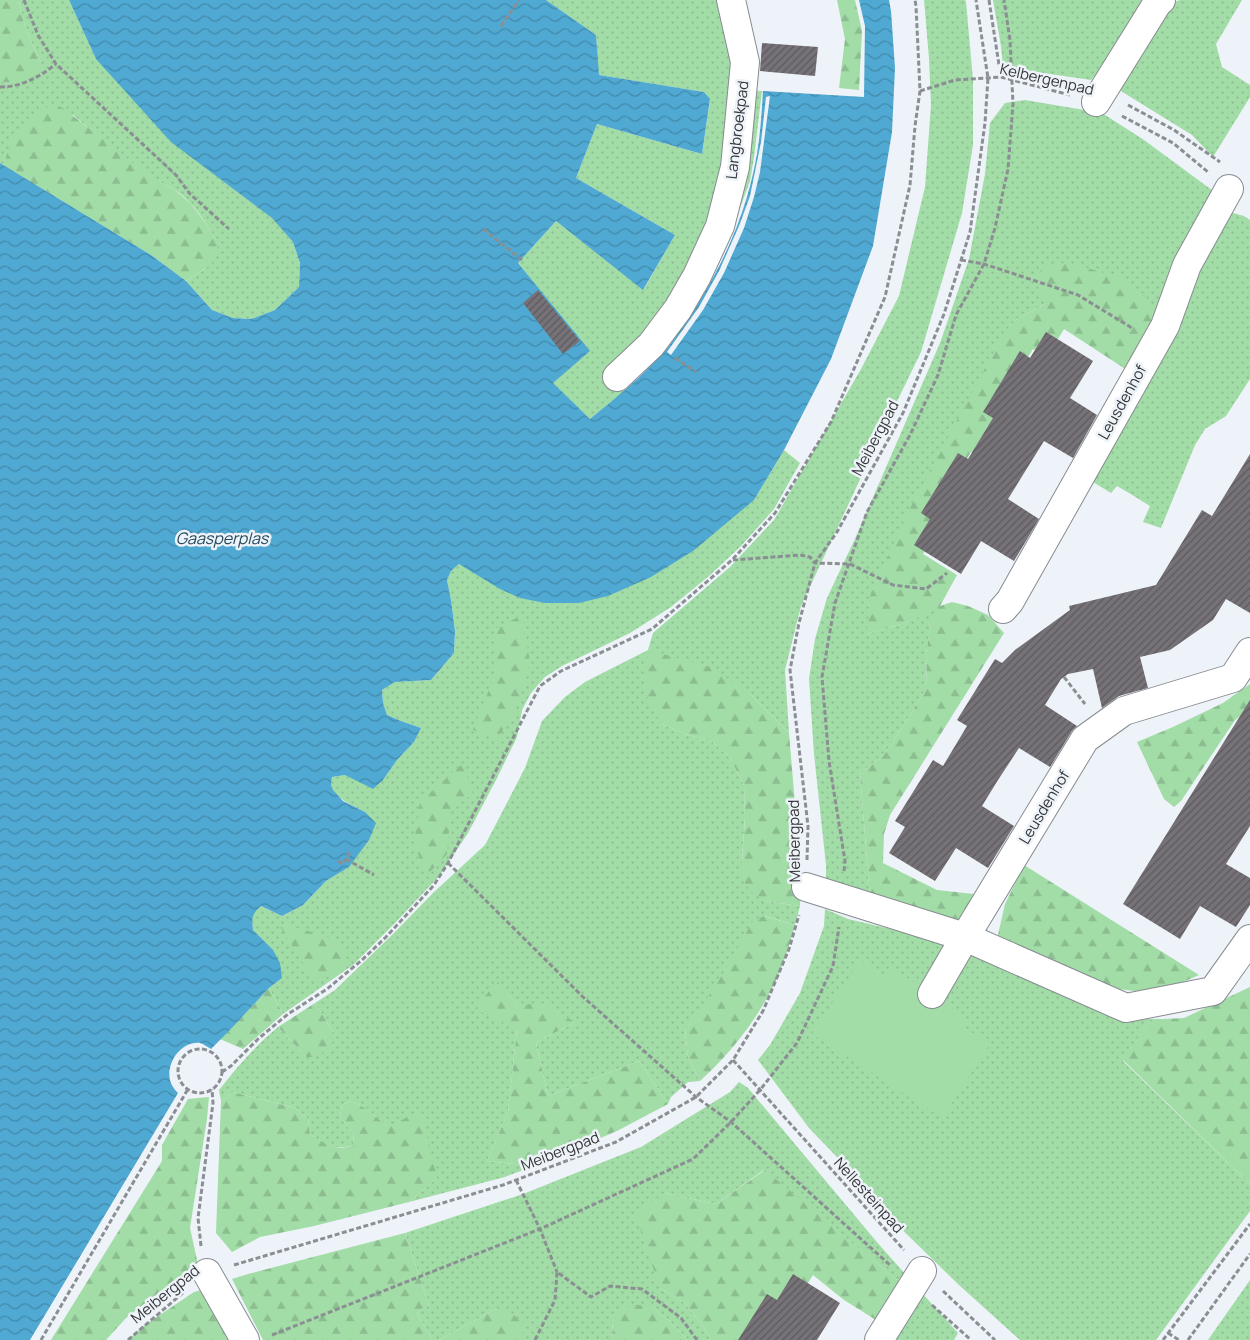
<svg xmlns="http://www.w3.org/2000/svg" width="1250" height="1340" viewBox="0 0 1250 1340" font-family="Manrope,sans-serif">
<defs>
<pattern id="grass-dots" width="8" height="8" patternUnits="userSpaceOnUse" patternTransform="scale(1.25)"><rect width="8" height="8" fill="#a2dca6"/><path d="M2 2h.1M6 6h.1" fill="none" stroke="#8cbd90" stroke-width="1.8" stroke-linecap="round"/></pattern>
<pattern id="forest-firs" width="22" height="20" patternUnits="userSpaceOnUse" patternTransform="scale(1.25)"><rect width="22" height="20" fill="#a2dca6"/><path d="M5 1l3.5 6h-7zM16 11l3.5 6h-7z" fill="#8cbd90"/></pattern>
<pattern id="water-waves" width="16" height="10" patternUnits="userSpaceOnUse" patternTransform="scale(1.25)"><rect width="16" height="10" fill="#4fa9d2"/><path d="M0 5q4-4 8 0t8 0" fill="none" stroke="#428aab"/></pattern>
<pattern id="building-hatch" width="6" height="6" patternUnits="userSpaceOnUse" patternTransform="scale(1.25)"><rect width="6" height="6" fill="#767277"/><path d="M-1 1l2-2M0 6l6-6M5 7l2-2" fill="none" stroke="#5c5a5e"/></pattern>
</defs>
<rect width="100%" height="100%" fill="#edf3f8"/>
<!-- grass -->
<g fill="url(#grass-dots)">
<path d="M19 0H69L96 59 273 218 293 242 300 263 299 287 275 310 251 319 233 318 212 310 186 281 207 267 216 240C205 221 193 202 175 190 166 184 156 181 148 175 122 156 98 136 73 115L7 154 3 165 0 163V82L15 83 41 62C31 43 22 22 19 0Z"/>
<path d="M546 0H728L738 52 733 128 711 230 683 289 606 379 624 392 590 419 552 383 589 351 518 263 556 221 644 289 675 235 576 178 597 124 702 154 710 100 704 92 598 75 596 35Z"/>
<path d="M924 0H965L966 2 973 80V145L962 213 921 352 884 428 801 606 785 670 789 733 750 694 662 724 685 734 713 742 730 758 744 785 745 817 742 859 765 901 800 906 795 925 765 916 685 1031 688 1057 700 1081 688 1082 671 1097 668 1104 639 1061 548 1096 536 1043 575 1022 519 1006 497 982 517 1029 508 1112 487 1161 534 1166 505 1177 409 1202 437 1178 388 1127 367 1109 351 1101 342 1105 340 1116 353 1134 354 1145C334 1151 325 1145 310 1134L308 1119 295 1108 233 1092 221 1101 219 1090C237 1067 255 1046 278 1027L306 1057 335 1035 315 1003 335 990 393 934 433 893 485 845 525 768 542 721 565 697 585 682 648 650 653 633 730 567 774 520 861 369 899 296 925 187 931 105 929 58Z"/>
<path d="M993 0H1163L1091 80 1003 67 1001 46Z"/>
<path d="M1180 0H1242L1216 44 1222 67 1250 85V97L1213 157 1192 135 1116 88 1171 3Z"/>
<path d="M745 90 762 91 754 157 750 181 724 251 706 289 688 315 700 275Z"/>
<path d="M1025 100 1102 113 1144 140 1220 196 1159 313 1045 304 1017 319 1005 332 967 404 867 634 904 623 940 607 931 624 926 654 927 687 907 720 886 752 860 774 870 898 826 883V865L814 754 809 679 815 639 827 598 854 541 940 343 969 259 985 174 990 123 1005 103Z"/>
<path d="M1229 212 1244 216 1250 220V379L1226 416 1205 429 1195 445 1161 528 1143 522 1150 506 1129 493 1117 486 1111 493 1088 479 1202 252Z"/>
<path d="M784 450 800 463 774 509 741 546 709 576 671 607 630 633 562 666 545 677 531 693 522 710 517 737 496 780 468 833 440 875 395 923 353 965 283 1014 269 988 282 978 253 930 252 918 253 913 261 906 282 916 303 905 326 881 349 867 365 812C356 807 332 797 331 785 331 783 332 780 332 777L345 775 383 780 397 760 414 742 421 728 401 721 387 715 383 703 382 690 395 682 431 680 454 653 455 631 451 600 447 580 451 571 459 564 465 567 754 500Z"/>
<path d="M825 909 848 919 933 939 1129 1018 1151 1019 1123 1061 1250 1184V1211L1156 1340H1020L959 1285 886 1214 859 1180 809 1128 758 1060 770 1045 800 993 824 926Z"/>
<path d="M739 1082 748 1088 876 1241 906 1275 897 1280 764 1170 716 1204 665 1193 660 1288 685 1303 703 1326 711 1340H688L668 1320 652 1307 612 1317 613 1340H523V1338L498 1308 439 1340H432L417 1313 429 1305 405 1233 523 1194 641 1147 730 1092Z"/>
<path d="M1250 1280V1340H1208Z"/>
<path d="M921 1292 958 1333 954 1340H892Z"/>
</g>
<!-- forest -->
<g fill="url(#forest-firs)">
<path d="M0 0H19C22 22 31 43 41 62L34 78 15 83 0 82Z"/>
<path d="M837 0H855L862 31 859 90 839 88 845 39Z"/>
<path d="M53 104 63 108 150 176 175 190 191 204 207 225 216 240 218 250 215 260 207 267 186 281 151 255 3 165 14 134 28 119Z"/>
<path d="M1070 263 1122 278 1144 295 1159 313 1133 374 1064 329 1047 357 1033 349 992 415 1005 423 983 459 971 452 933 514 943 521 923 554 957 575 940 606 952 602 968 606 988 615 1004 633 890 815 884 834 883 863 937 890 983 895 961 927 870 898 860 774 886 752 907 720 927 687 926 654 931 623 939 608 904 623 867 634 870 596 911 506 1005 331 1017 319 1045 304 1035 278 1045 264Z"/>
<path d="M522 615 530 662 517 707 497 740 473 730 494 677 495 629Z"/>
<path d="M648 650 711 667 750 694 789 733 801 875 800 906 765 901 751 892 741 877 745 817 744 785 730 758 713 742 685 734 662 724 648 701 645 683Z"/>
<path d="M1250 684V709L1235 720 1181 801 1174 807 1164 799 1137 742 1173 727 1223 703Z"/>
<path d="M463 763 473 794 451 809 447 854 426 876 414 842 420 802Z"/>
<path d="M1024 865 1199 975 1156 994 1119 989 1029 950 997 939 1005 904Z"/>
<path d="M764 916 795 925C790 942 785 960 778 976 760 1016 732 1052 700 1081L688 1057 685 1031 718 982 753 921Z"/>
<path d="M278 923 323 935 345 946 347 963 333 976 313 979Z"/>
<path d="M497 981 519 1006 540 1002 575 1022 536 1043 548 1096 639 1061 668 1104 617 1131 534 1166 487 1161 508 1112 517 1029 475 1009Z"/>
<path d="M1250 987V1184L1123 1060 1151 1019H1163L1184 1018Z"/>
<path d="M269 988 283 1014 243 1049 220 1039 231 1029Z"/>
<path d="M315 1003 335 1035 330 1047 316 1057H306L278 1027Z"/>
<path d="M233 1092 295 1108 308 1119 310 1134C325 1144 335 1152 354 1145L353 1134 340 1116 342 1105 351 1101 367 1109 388 1127 421 1110 437 1178 409 1202 314 1226 260 1237 232 1252 216 1233 221 1101Z"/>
<path d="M209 1097 207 1119 190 1228 199 1269 174 1281 126 1318 106 1340H51L162 1161V1145L188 1099Z"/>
<path d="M765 1170 897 1280 906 1275 876 1320 844 1300 813 1275 795 1303 781 1294 750 1340H711L703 1326 685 1303 660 1288 635 1214 665 1193 716 1204Z"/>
<path d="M405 1233 429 1305 417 1313 432 1340H263L232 1279 248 1274Z"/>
<path d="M208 1288 236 1340H128L142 1327 194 1292Z"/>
<path d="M632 1304 652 1307 668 1320 688 1340H613L612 1317Z"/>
<path d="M498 1308 511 1313 523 1322V1340H439Z"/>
</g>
<!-- garden -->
<path fill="#a2dca6" d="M860 960 884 976 895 970 965 1016V1028L990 1044 942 1118 812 1034Z"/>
<!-- water -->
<path fill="url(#water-waves)" d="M69 0H546L596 35 599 75 704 92 710 99 702 154 597 124 576 178 675 235 643 290 556 221 518 263 590 351 553 383 590 419C616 398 641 377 663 353 672 344 678 332 685 322 723 269 751 205 759 140 761 124 762 107 763 91L864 97 865 26 859 0H889L891 11 895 68 892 132 873 246 831 359 784 450 754 500 693 551 651 577 608 596 579 603H545L520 598 500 589 459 564 451 571 447 580 451 600 455 631 454 653 431 680 395 682 382 690 383 703 387 715 401 721 421 728 414 742 397 760 383 780 373 789 345 775 332 777 331 785 333 790 343 801 365 812 376 823 369 840 349 867 326 881 303 905 282 916 261 906C251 915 252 917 253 930L273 950 280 963 282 978 269 988 231 1029 211 1049C207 1047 204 1044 200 1043 181 1041 166 1063 170 1080 171 1085 175 1090 178 1093L30 1340H0V163L151 255 186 281 212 310 233 318 251 319 275 310 299 287 300 263 293 242 272 218 171 142 96 59Z"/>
<!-- pier -->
<path fill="#edf3f8" d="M770 96 760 172 754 197 744 228 724 273 703 310 671 355 667 352 699 307 719 271 739 226 750 196 761 142 766 97Z"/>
<!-- building -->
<g fill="url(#building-hatch)">
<path d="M762 43 818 47 815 76 760 71Z"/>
<path d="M538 290 580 341 563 354 523 303Z"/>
<path d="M1046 332 1093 361 1070 398 1097 415 1073 458 1044 441 1008 499 1039 519 1014 561 981 541 961 574 914 545 930 519 921 513 958 453 968 459 993 418 983 412 1020 351 1030 358Z"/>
<path d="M1250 454V613L1226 599 1213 620 1170 650 1140 657 1148 688 1119 696 1102 708 1093 669 1068 674 1061 679 1045 705 1077 726 1072 731 1050 767 1019 748 998 780 982 806 1014 826 988 868 956 848 935 881 889 853 905 827 895 821 933 760 943 766 967 726 957 720 995 659 1002 663 1015 650 1070 610 1069 606 1156 585 1202 510 1212 516Z"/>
<path d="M1250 700V826L1226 864 1250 878V905L1236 927 1200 906 1180 939 1123 904Z"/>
<path d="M793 1274 840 1303 817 1340H738L767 1294 777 1300Z"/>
</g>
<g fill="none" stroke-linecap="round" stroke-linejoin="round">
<!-- minor casing -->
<g stroke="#878c91" stroke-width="30">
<g id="minor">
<path d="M1096 102 1158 2 1161 0"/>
<path d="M617 377 651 345 678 309 697 276 720 226 735 167 745 62 731 0"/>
<path d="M1003 609 1010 601 1165 326 1187 265 1229 189"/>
<path d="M806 887 965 937 1126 1008 1213 991 1250 939"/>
<path d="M932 994 965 937 1085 739 1124 711 1233 678 1250 652"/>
<path d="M207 1273 245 1340"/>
<path d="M879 1340 922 1271"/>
</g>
</g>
<!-- path -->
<g stroke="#8b8f93" stroke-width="3" stroke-dasharray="5 2.5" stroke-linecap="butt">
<path d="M24 0 38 35 56 64 176 175 190 194 229 229"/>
<path d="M989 0 999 65 1073 84"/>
<path d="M501 26 519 0"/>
<path d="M0 87C22 87 39 77 56 64"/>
<path d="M920 91 955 80 1001 77 1070 95"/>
<path d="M1128 105 1174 130 1220 162"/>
<path d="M1122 116 1173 143 1208 172"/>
<path d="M483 229 522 260"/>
<path d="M961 260 984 264 1078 295 1132 328"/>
<path d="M675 358 696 372"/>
<path d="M733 560 800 555 810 557 815 563 850 564 893 585 926 589 947 573"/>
<path d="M1064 677 1085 704"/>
<path d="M346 859 374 875"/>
<path d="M807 860 808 826 790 670 799 623 815 563 837 532 903 413 944 314 970 232 985 123 988 78 976 0"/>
<path d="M338 861 343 864 349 854 346 851"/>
<path d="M448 863 583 997 696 1097 731 1122 891 1266"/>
<path d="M844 871 845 861 829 761 822 677 835 603 867 512 910 435 938 375 956 315 984 264 995 228 1008 169 1013 104 1010 40 1004 0"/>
<circle cx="200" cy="1071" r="22"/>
<path d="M733 1060 904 1250"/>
<path d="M222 1072 231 1066 258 1039 288 1014 327 989 362 960 386 937 434 885 448 863 540 686 561 671 652 629 732 560 775 513 831 422 885 297 910 185 915 126 920 91 916 6 915 0"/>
<path d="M516 1180 540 1229 557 1272"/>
<path d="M201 1246 198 1218 213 1103 212 1089"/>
<path d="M234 1265 503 1185 616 1142 696 1097 733 1060 763 1011 789 949 799 915"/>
<path d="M943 1291 995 1340"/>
<path d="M932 1305 971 1340"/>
<path d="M1168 1333 1179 1340"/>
<path d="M272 1335 540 1229 693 1159 731 1122 760 1090 797 1043 833 966 839 927"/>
<path d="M41 1340 188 1089"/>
<path d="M128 1340 185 1291"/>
<path d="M535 1340 555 1300 557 1272 591 1297 610 1286 642 1289 681 1318 697 1340"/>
<path d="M1163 1340 1250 1224"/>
<path d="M1188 1340 1250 1254"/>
</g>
<!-- minor -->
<use href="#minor" stroke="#fff" stroke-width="28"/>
</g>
<g text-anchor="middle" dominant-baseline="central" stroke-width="5" stroke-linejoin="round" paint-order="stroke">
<!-- street labels -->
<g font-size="15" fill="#343638" stroke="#edf3f8">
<text transform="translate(1047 79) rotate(13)">Kelbergenpad</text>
<text transform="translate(737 130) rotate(-83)">Langbroekpad</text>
<text transform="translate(1122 402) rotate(-61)">Leusdenhof</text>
<text transform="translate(875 438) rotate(-62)">Meibergpad</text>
<text transform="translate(1044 807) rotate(-59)">Leusdenhof</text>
<text transform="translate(794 841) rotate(-91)">Meibergpad</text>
<text transform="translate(560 1151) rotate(-21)">Meibergpad</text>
<text transform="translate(869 1195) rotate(48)">Nellesteinpad</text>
<text transform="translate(165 1294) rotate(-39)">Meibergpad</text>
</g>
<!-- water labels -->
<g font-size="16" font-style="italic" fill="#244b5d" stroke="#edf3f8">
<text x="222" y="538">Gaasperplas</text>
</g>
</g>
</svg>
